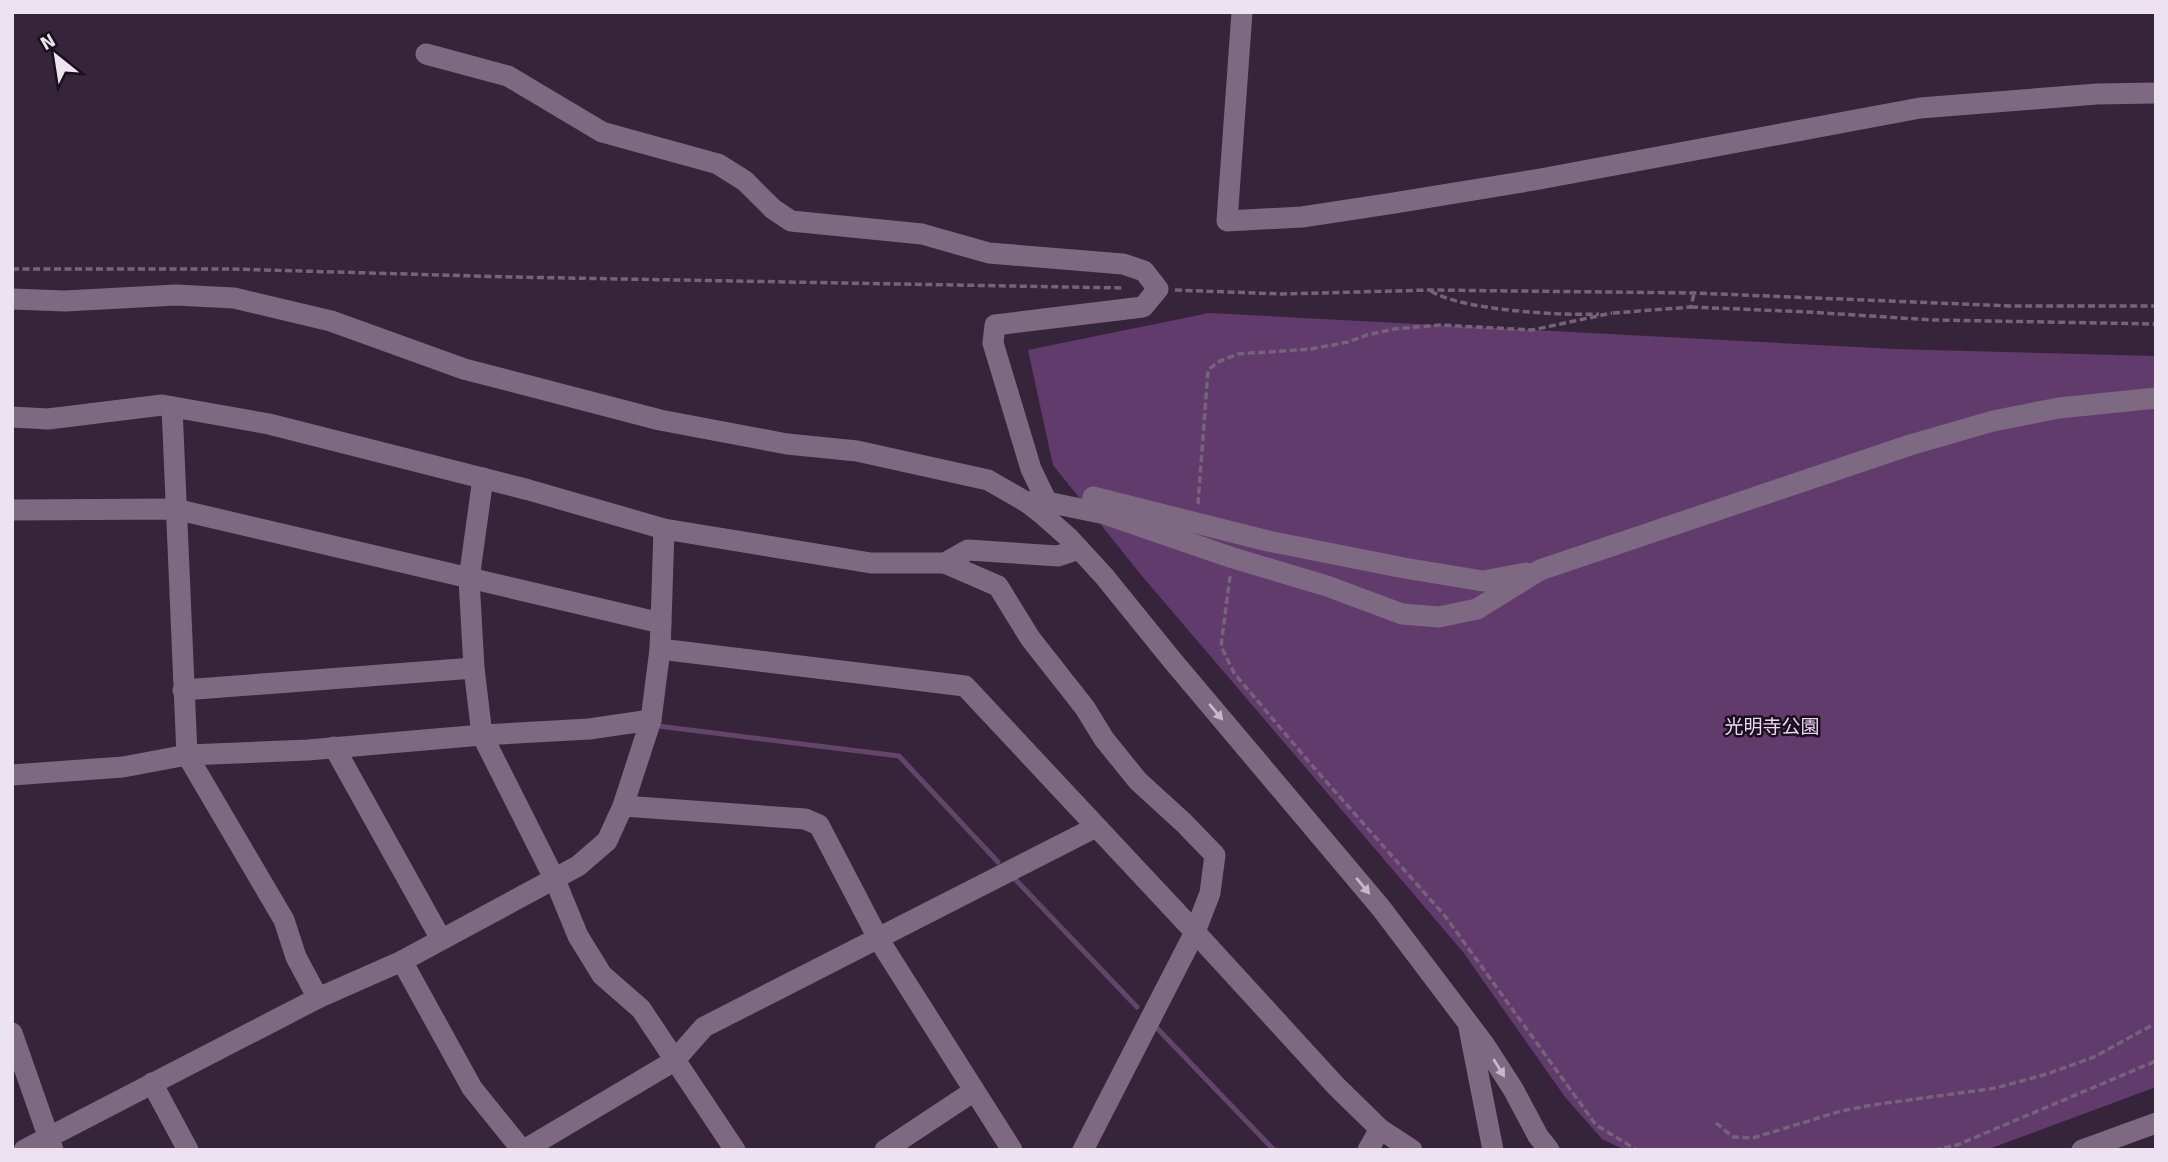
<svg xmlns="http://www.w3.org/2000/svg" width="2168" height="1162" viewBox="0 0 2168 1162" font-family="Signika,'Noto Sans JP',sans-serif">
<rect width="100%" height="100%" fill="#35243a"/>
<!-- green -->
<path fill="#623b6d" d="M1209 313 1893 349 2156 356V1087L1986 1150H1625L1602 1139 1565 1097 1463 952 1142 576 1053 465 1028 350Z"/>
<g fill="none" stroke-linecap="round" stroke-linejoin="round">
<!-- stream -->
<g stroke="#63456b" stroke-width="5">
<path d="M658 726 899 756 998 862"/>
<path d="M1011 875 1137 1007"/>
<path d="M1153 1024 1274 1150"/>
</g>
<!-- path -->
<g stroke="#736477" stroke-width="3.5" stroke-dasharray="7 3.5" stroke-linecap="butt">
<path d="M12 269H231L511 277 1122 288"/>
<path d="M1175 290 1282 294 1430 290 1694 293 2011 306H2156"/>
<path d="M1431 291C1460 310 1562 316 1599 314"/>
<path d="M1691 307 1808 312 1933 320 2156 324"/>
<path d="M1613 313 1691 307 1694 293"/>
<path d="M1198 504 1208 370 1220 361 1238 354 1311 349 1348 342 1367 335 1394 329 1440 325 1532 330 1612 313"/>
<path d="M1230 576 1221 646 1234 673 1309 762 1445 916 1596 1125 1637 1150"/>
<path d="M1716 1123 1733 1137 1753 1138 1841 1111 1872 1105 1996 1088 2047 1074 2094 1057 2156 1023"/>
<path d="M1934 1150 1957 1145 2156 1061"/>
</g>
<!-- minor -->
<g stroke="#7d6982" stroke-width="21">
<path d="M1242 12 1227 221 1302 217 1394 203 1540 179 1920 108 2097 94 2156 93"/>
<path d="M426 54 508 76 602 132 718 164 745 181 773 209 791 221 922 234 989 253 1123 264 1144 271 1158 289 1143 307 995 325 993 343 1031 469 1047 502"/>
<path d="M12 299 65 301 176 295 234 298 331 321 464 369 660 420 787 444 857 451 988 480 1028 503 1042 514 1069 538 1104 576 1172 660 1381 908 1484 1044 1513 1089 1538 1136 1549 1150"/>
<path d="M172 407 187 755 284 920 296 957 318 998"/>
<path d="M12 417 48 419 162 405 269 424 529 490 664 529 871 563H945L968 550 1058 556 1079 549"/>
<path d="M483 478 469 579 474 668 482 735 555 880 578 936 602 975 641 1009 735 1150"/>
<path d="M1093 497 1268 541 1404 568 1483 581 1526 573"/>
<path d="M1028 503 1037 500 1105 514 1233 558 1327 586 1402 614 1439 617 1477 609 1540 570 1910 445 1993 421 2059 408 2156 398"/>
<path d="M12 510 175 509 661 623 660 649 651 720 623 806 607 841 578 866 402 961 318 998 24 1150"/>
<path d="M945 563 998 586 1030 638 1085 708 1104 739 1138 781 1184 823 1215 855 1210 893 1195 932 1083 1150"/>
<path d="M661 623 664 529"/>
<path d="M660 649 965 686 1195 932 1336 1086 1380 1129 1412 1150"/>
<path d="M183 690 474 668"/>
<path d="M334 747 441 939"/>
<path d="M12 775 123 767 187 755 308 750 482 735 589 729 651 720"/>
<path d="M623 806 805 819 819 825 879 940 1012 1150"/>
<path d="M402 961 472 1088 522 1150"/>
<path d="M1469 1028 1493 1150"/>
<path d="M12 1033 53 1150"/>
<path d="M152 1083 188 1150"/>
<path d="M524 1150 674 1061 704 1027 1096 827"/>
<path d="M885 1150 974 1091"/>
<path d="M1368 1150 1380 1129"/>
<path d="M2082 1150 2156 1123"/>
</g>
</g>
<!-- one-way arrows -->
<defs><path id="oneway-solid" d="M-6-.8H1V-3.2L6.5 0L1 3.2V.8H-6Z" transform="scale(1.75)"/></defs>
<g fill="#c6b8ca">
<use href="#oneway-solid" transform="translate(1216 712) rotate(50)"/>
<use href="#oneway-solid" transform="translate(1363 886) rotate(50)"/>
<use href="#oneway-solid" transform="translate(1499 1068) rotate(58)"/>
</g>
<g text-anchor="middle" dominant-baseline="central" stroke-width="5" stroke-linejoin="round" paint-order="stroke">
<!-- park labels -->
<g font-size="19" fill="#f0d3f9" stroke="#18111b">
<text x="1772" y="727">光明寺公園</text>
</g>
</g>
<!-- border -->
<rect width="2168" height="1162" fill="none" stroke="#ede2f0" stroke-width="28"/>
<!-- north arrow -->
<g transform="translate(56 56) rotate(330)" stroke="#18111b" stroke-width="5" paint-order="stroke">
<path d="M0-5L12 26L0 18L-12 26Z" fill="#ede2f0"/>
<text y="-10" font-size="19" font-weight="bold" text-anchor="middle" fill="#ede2f0">N</text>
</g>
</svg>
